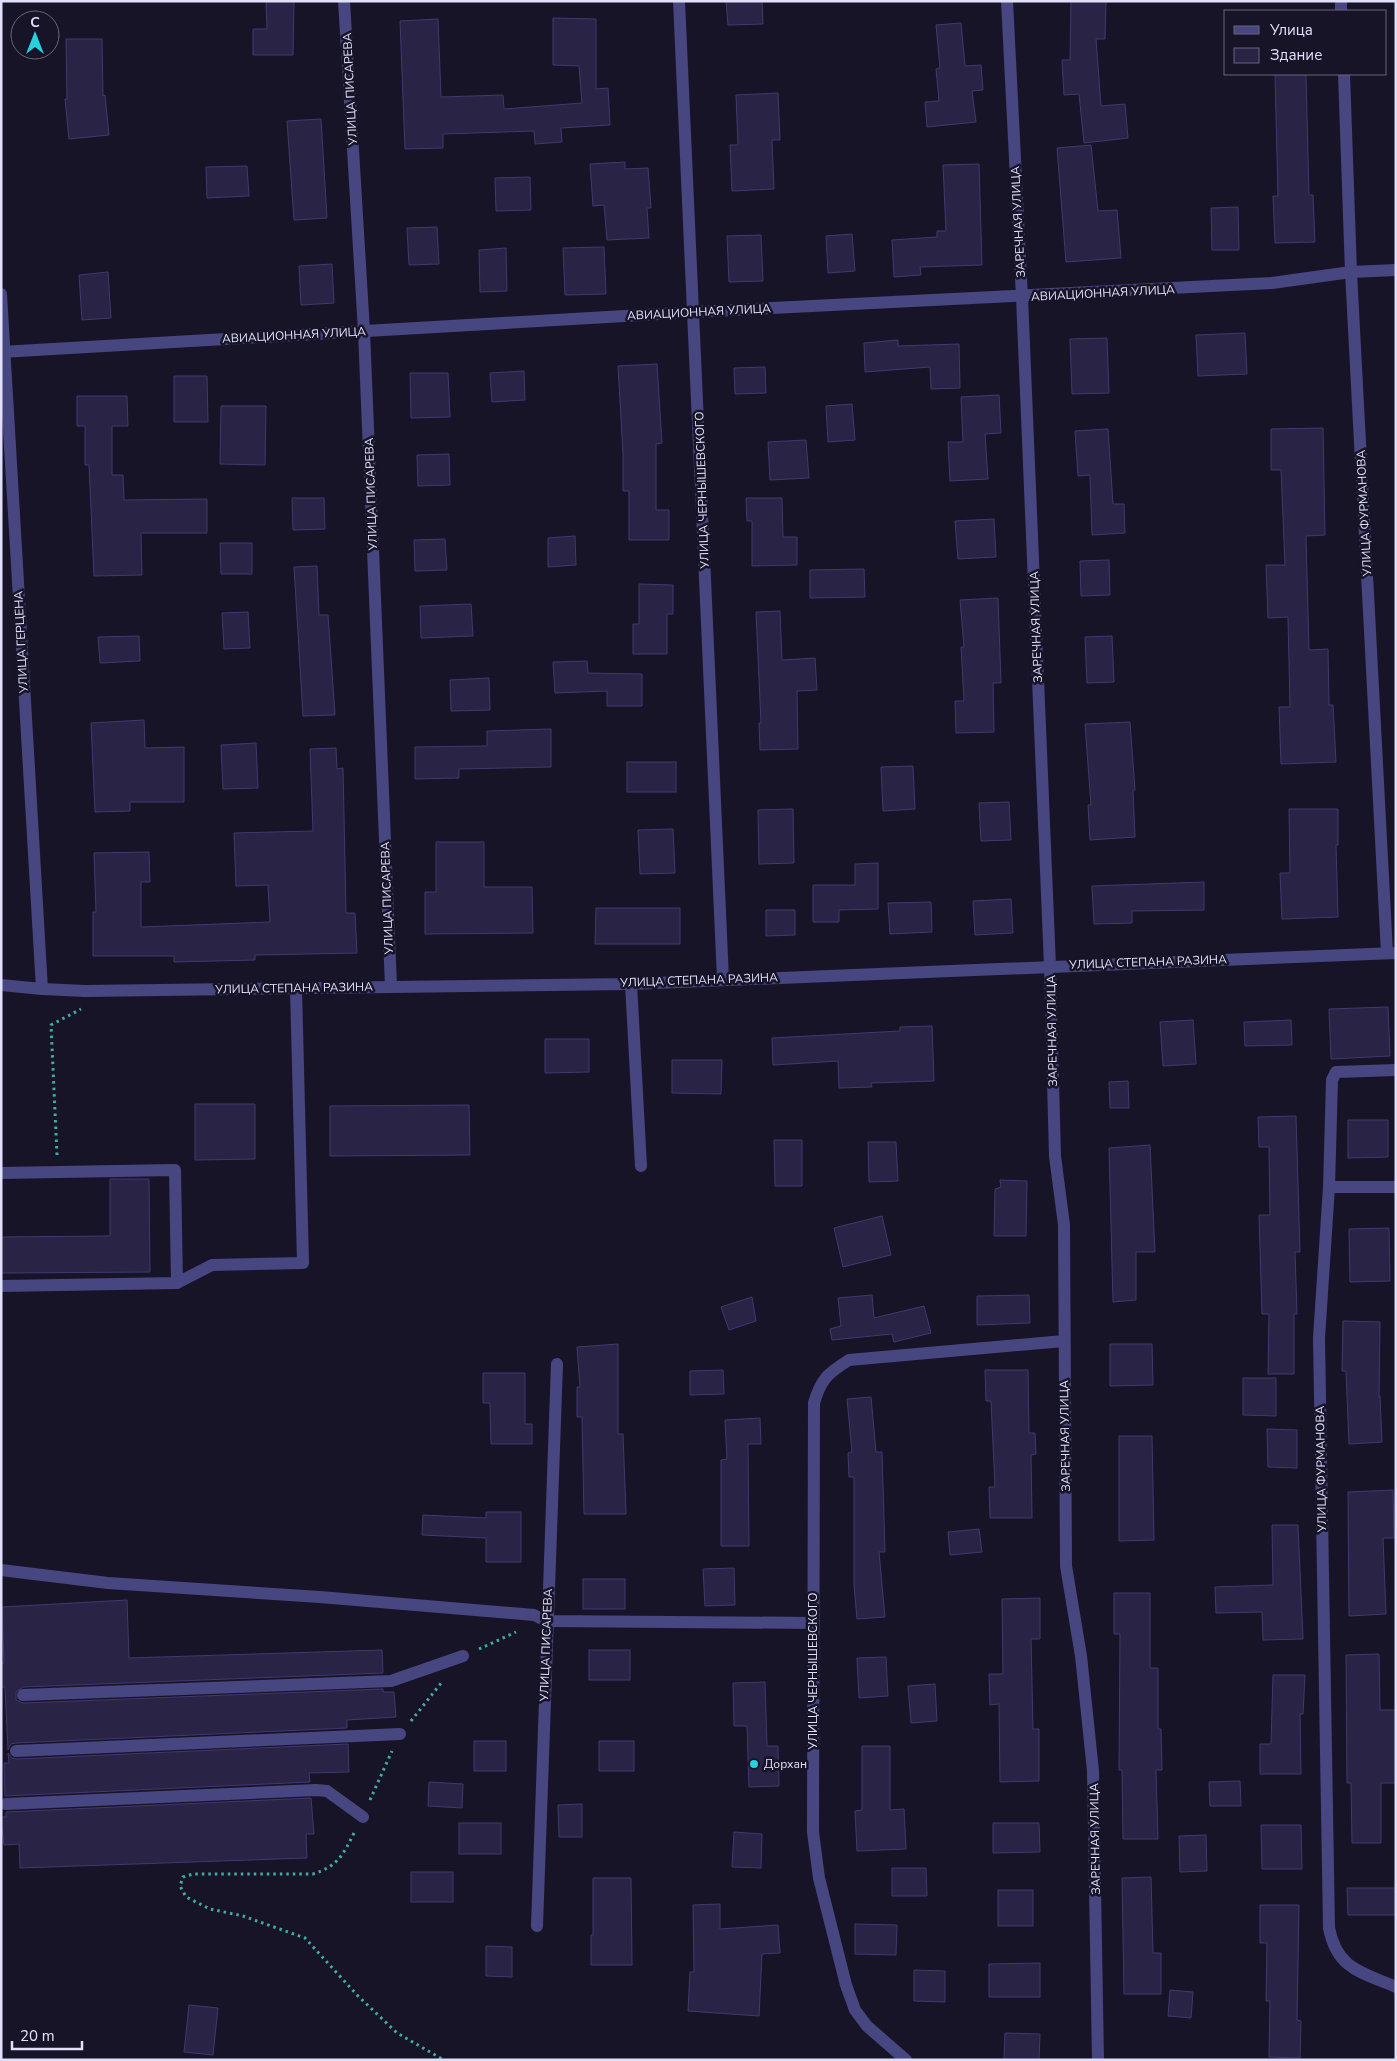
<svg xmlns="http://www.w3.org/2000/svg" width="1397" height="2061" viewBox="0 0 1397 2061" font-family="'Nunito Sans',sans-serif">
<rect width="100%" height="100%" fill="#171428"/>
<!-- building -->
<g fill="#292346" stroke="#42386f">
<path d="M266 1H294L293 55H253V29H267Z"/>
<path d="M726 1H762L763 24 728 25Z"/>
<path d="M1071 1H1106L1105 39H1096L1101 106 1125 104 1128 138 1084 143 1079 94 1064 95 1062 60H1070Z"/>
<path d="M553 18 596 19V89L608 88 610 125 561 128 562 142 535 144 534 131 443 134V148L405 149 400 21 438 19 441 97 503 95 504 109 582 103 579 66 553 65Z"/>
<path d="M961 23 965 66 981 65 983 90 972 91 976 122 927 127 925 102 939 101 936 69 940 68 936 25Z"/>
<path d="M66 39H102L103 96 105 95 109 135 69 139 65 99H67Z"/>
<path d="M1275 74H1306L1309 195H1313L1315 242 1275 243 1273 196H1278Z"/>
<path d="M778 93 780 140H772L774 189 732 191 730 145H738L736 95Z"/>
<path d="M321 119 327 218 294 220 287 121Z"/>
<path d="M1091 145 1098 211 1117 210 1121 258 1066 262 1057 148Z"/>
<path d="M625 162V169L648 168 651 208H647L649 238 607 240 604 205 593 206 590 164Z"/>
<path d="M979 164 982 265 920 267 921 275 894 277 892 240 937 237V231H946L943 165Z"/>
<path d="M247 166 249 196 207 198 206 167Z"/>
<path d="M530 177 531 210 496 211 495 178Z"/>
<path d="M1238 207 1239 250H1212L1211 208Z"/>
<path d="M437 227 439 264 409 265 407 228Z"/>
<path d="M852 234 855 271 828 273 826 236Z"/>
<path d="M761 235 763 281 729 282 727 236Z"/>
<path d="M604 247 606 294 565 295 563 248Z"/>
<path d="M506 248 507 291 480 292 479 250Z"/>
<path d="M332 264 334 303 301 305 299 266Z"/>
<path d="M108 272 111 318 82 320 79 275Z"/>
<path d="M1245 333 1247 374 1198 376 1196 335Z"/>
<path d="M1107 338 1109 393 1072 394 1070 339Z"/>
<path d="M898 340V346L959 344 960 388 931 389 930 367 865 372 864 343Z"/>
<path d="M657 364 662 443 656 444V510H669V540H629V491H623V454L618 366Z"/>
<path d="M765 367 766 393 735 394 734 368Z"/>
<path d="M524 371 525 400 492 402 490 373Z"/>
<path d="M410 373H448L450 417 411 418Z"/>
<path d="M174 376H207L208 422H174Z"/>
<path d="M999 395 1001 433 985 434 988 479 950 481 948 442H963L961 397Z"/>
<path d="M77 396H127L128 426H112V475H123L124 500 207 499V533H141L142 575 94 576 89 465H85V426H77Z"/>
<path d="M852 404 855 440 828 442 826 406Z"/>
<path d="M221 406H266L265 465 220 464Z"/>
<path d="M1323 428 1325 535 1306 536 1309 650 1328 649 1329 705H1333L1336 762 1281 764 1279 707H1290L1288 617 1268 618 1266 565H1285L1281 470H1271V429Z"/>
<path d="M1108 429 1113 504H1124L1125 533 1092 535 1090 475 1078 476 1075 431Z"/>
<path d="M806 440 809 478 770 480 768 442Z"/>
<path d="M449 454 450 485 418 486 417 455Z"/>
<path d="M292 498H324L325 529 293 530Z"/>
<path d="M746 498H782L783 537H797V565L752 566V521H747Z"/>
<path d="M994 519 996 557 958 559 955 521Z"/>
<path d="M575 536 576 565 548 567V538Z"/>
<path d="M445 539 447 570 415 571 414 540Z"/>
<path d="M220 543H252V574H221Z"/>
<path d="M1109 560 1110 595 1081 596 1080 561Z"/>
<path d="M317 566 319 615H328L335 715 303 716 294 567Z"/>
<path d="M864 569 865 597 810 598V570Z"/>
<path d="M639 584 673 585V614H667V654H633V624H639Z"/>
<path d="M998 598 1001 683H993L994 732 956 733 955 701H964L961 647H964L960 600Z"/>
<path d="M471 604 473 636 421 638 420 606Z"/>
<path d="M780 611 782 660 815 658 817 690 797 691 798 749 760 750 759 723H761L756 612Z"/>
<path d="M248 612 250 648 224 649 222 613Z"/>
<path d="M139 636 140 661 100 663 98 637Z"/>
<path d="M1112 636 1114 682 1087 683 1085 637Z"/>
<path d="M587 661 588 673 642 674V706H607V691L555 693 553 662Z"/>
<path d="M489 678 490 710 451 711 450 680Z"/>
<path d="M144 720 145 748 184 747V802H130V811L95 812 91 723Z"/>
<path d="M1130 722 1135 790 1133 791 1135 837 1090 840 1088 805H1091L1085 724Z"/>
<path d="M551 729V767L459 769V778L415 779V747L487 746V731Z"/>
<path d="M256 743 258 788 223 789 221 745Z"/>
<path d="M336 748 337 769 343 768 346 913H355L357 953 255 955V960L174 962V956H93V912H96L94 853 149 852 150 882H141V927L270 922 268 885 236 886 234 833 313 831 310 749Z"/>
<rect x="627" y="762" width="49" height="30"/>
<path d="M913 766 915 809 883 811 881 767Z"/>
<path d="M1009 802 1011 840 981 841 979 803Z"/>
<path d="M793 809 794 863 759 864 758 810Z"/>
<path d="M1289 809H1338V845H1336L1338 917 1282 919 1280 873H1290Z"/>
<path d="M673 829 675 873 640 874 638 830Z"/>
<path d="M436 842H484V887H532L533 933 425 934V892H436Z"/>
<path d="M878 863V909L839 910V922H813V885H855V864Z"/>
<path d="M1204 882V910L1132 911V923L1094 924 1092 886Z"/>
<path d="M1011 899 1013 933 975 935 973 901Z"/>
<path d="M931 902 932 932 890 934 888 903Z"/>
<path d="M596 908H680V944H595Z"/>
<path d="M766 910H795V935L766 936Z"/>
<path d="M1388 1007 1390 1056 1331 1059 1329 1009Z"/>
<path d="M1193 1020 1196 1064 1163 1066 1160 1022Z"/>
<path d="M1291 1020 1292 1045 1245 1046 1244 1022Z"/>
<path d="M932 1026 934 1081 871 1083 872 1087 839 1088 838 1061 773 1065 772 1038 900 1031V1027Z"/>
<path d="M545 1039H589V1072L545 1073Z"/>
<path d="M672 1060H722L721 1094 672 1093Z"/>
<path d="M1128 1081 1129 1108H1110L1109 1082Z"/>
<path d="M195 1104H255V1159L195 1160Z"/>
<path d="M469 1105 470 1155 330 1156V1106Z"/>
<path d="M1296 1116 1300 1252H1295L1297 1314H1294V1374H1268L1269 1314H1262L1259 1215H1270L1269 1147H1259L1258 1117Z"/>
<path d="M1348 1120H1388V1157L1348 1158Z"/>
<path d="M774 1140H802V1186H775Z"/>
<path d="M868 1142H896L898 1181 869 1182Z"/>
<path d="M1150 1145 1155 1252H1136V1300L1113 1302 1109 1148Z"/>
<path d="M110 1179H149L150 1272 1 1273V1237L110 1236Z"/>
<path d="M1000 1180 1027 1181 1026 1236H994L995 1189 1001 1187Z"/>
<path d="M882 1216 891 1255 843 1267 834 1228Z"/>
<path d="M1389 1228 1390 1281 1350 1282 1349 1229Z"/>
<path d="M872 1295 874 1318 924 1306 931 1333 894 1342 892 1334 832 1340 830 1329 841 1326 838 1298Z"/>
<path d="M1029 1295 1030 1323 977 1325V1296Z"/>
<path d="M752 1297 756 1321 729 1330 721 1307Z"/>
<path d="M1343 1321 1380 1322 1379 1396H1380L1382 1442 1349 1444 1346 1371H1342Z"/>
<path d="M618 1344V1434H623L626 1514H584L582 1417H577V1387H580L577 1347Z"/>
<path d="M1110 1344H1152L1153 1385 1110 1386Z"/>
<path d="M723 1370 724 1394 690 1395V1371Z"/>
<path d="M985 1370H1028L1029 1433H1035L1036 1454 1031 1455 1032 1518H990L989 1487H995L991 1401H986Z"/>
<path d="M483 1373H525V1424H532V1444H491L490 1403H483Z"/>
<path d="M1243 1378H1276V1416L1243 1415Z"/>
<path d="M871 1397 876 1452H882L885 1552H879L885 1617 857 1619 854 1585V1477H849L848 1453 852 1452 847 1399Z"/>
<path d="M760 1418 761 1444H748L749 1546H721V1460L727 1459 725 1420Z"/>
<path d="M1267 1429 1297 1430V1468L1268 1467Z"/>
<path d="M1119 1436H1152L1154 1540 1119 1541Z"/>
<path d="M1393 1490 1394 1538H1383L1386 1614 1349 1616 1348 1492Z"/>
<path d="M486 1512H521V1562H486V1538L422 1535 423 1515 486 1518Z"/>
<path d="M1272 1525H1298L1303 1639 1263 1640 1262 1612 1216 1613 1215 1587 1273 1585Z"/>
<path d="M979 1529 982 1552 950 1555 948 1532Z"/>
<path d="M734 1568 735 1605 705 1606 703 1569Z"/>
<rect x="583" y="1579" width="42" height="30"/>
<path d="M1114 1593H1150V1668H1158V1729H1161L1162 1770H1156L1158 1839H1123L1122 1770H1119L1120 1634H1114Z"/>
<path d="M1040 1598V1639H1031L1033 1729H1039V1781L1000 1782 999 1704 990 1705 989 1674H1003L1002 1599Z"/>
<path d="M127 1600 129 1658 382 1650 383 1673 23 1687 16 1692V1700L23 1703 383 1689V1692H394L396 1717 347 1720V1728L16 1743 11 1744 8 1750 5 1687H1V1663H4L2 1607Z"/>
<rect x="589" y="1650" width="41" height="30"/>
<path d="M1379 1654 1380 1710H1396V1783H1381V1843H1352L1351 1783H1347L1346 1655Z"/>
<path d="M886 1657 888 1696 859 1698 857 1658Z"/>
<path d="M1273 1675H1305L1303 1714H1300L1301 1774H1260V1744H1271Z"/>
<path d="M765 1682 767 1746H778L779 1786 749 1787 747 1726H734L733 1683Z"/>
<path d="M935 1684 937 1721 911 1723 908 1686Z"/>
<rect x="474" y="1741" width="32" height="30"/>
<rect x="599" y="1741" width="35" height="30"/>
<path d="M348 1744 349 1772 309 1773 310 1782 5 1796 4 1763H9L8 1753 12 1758 16 1759Z"/>
<path d="M862 1746H890V1810L904 1809 906 1849 857 1851 855 1811 862 1810Z"/>
<path d="M1240 1781 1241 1806H1210L1209 1782Z"/>
<path d="M429 1782 463 1784 462 1808 428 1806Z"/>
<path d="M311 1798 314 1834H306L307 1858 20 1868 19 1844 4 1845 1 1817H6V1812Z"/>
<path d="M582 1804V1837H559L558 1805Z"/>
<rect x="459" y="1823" width="42" height="31"/>
<path d="M993 1823H1039L1040 1852 993 1853Z"/>
<path d="M1261 1825H1301L1302 1869H1262Z"/>
<path d="M734 1832 762 1834 761 1868 732 1867Z"/>
<path d="M1206 1835 1207 1871 1180 1872 1179 1836Z"/>
<path d="M892 1868H926L927 1896H892Z"/>
<rect x="411" y="1872" width="42" height="30"/>
<path d="M1151 1877 1153 1953H1161V1994H1124L1122 1878Z"/>
<path d="M593 1878H631L632 1965H591V1935H593Z"/>
<path d="M1347 1888H1396V1915H1348Z"/>
<rect x="998" y="1890" width="35" height="36"/>
<path d="M720 1904V1929L778 1925 780 1953 762 1954 759 2016 688 2011 690 1972H694L693 1905Z"/>
<path d="M1260 1905H1299L1297 2020 1301 2021 1300 2058 1269 2057 1270 2001H1266L1267 1943H1260Z"/>
<path d="M855 1924 897 1925 896 1955 855 1954Z"/>
<path d="M486 1946 512 1947V1977L486 1976Z"/>
<path d="M1040 1963V1997H989V1964Z"/>
<path d="M914 1970 945 1971V2002L914 2001Z"/>
<path d="M1170 1990 1193 1992 1191 2018 1168 2016Z"/>
<path d="M189 2005 218 2008 213 2055 184 2052Z"/>
<path d="M1005 2033 1040 2034 1039 2060H1004Z"/>
</g>
<g fill="none" stroke-linecap="round" stroke-linejoin="round">
<!-- path -->
<g stroke="#42aca4" stroke-width="3" stroke-dasharray="2.5 4" stroke-linecap="butt">
<path d="M57 1155 51 1025 81 1009"/>
<path d="M479 1649 516 1632"/>
<path d="M411 1721 442 1682"/>
<path d="M370 1800 392 1751"/>
<path d="M354 1833C343 1855 338 1866 313 1874H193L183 1877 180 1886 186 1897 210 1909 243 1916 305 1938 357 1995 397 2033 444 2060"/>
</g>
<!-- minor -->
<g stroke="#474680" stroke-width="12">
<path d="M344 1 364 331 391 986"/>
<path d="M679 1 723 979"/>
<path d="M1007 1 1022 297 1050 966 1055 1156 1064 1225 1066 1566 1081 1656 1093 1771 1098 2060"/>
<path d="M1341 1V11"/>
<path d="M1344 74 1351 272 1387 953"/>
<path d="M1 294 42 989"/>
<path d="M1 352 694 312 1272 283 1351 272 1396 270"/>
<path d="M631 984 641 1166"/>
<path d="M1 985 42 989 85 991 631 984 1396 953"/>
<path d="M1396 1070 1336 1072 1332 1080 1329 1187 1319 1338 1329 1928C1337 1969 1361 1972 1396 1987"/>
<path d="M1 1173 175 1170 177 1283"/>
<path d="M1329 1187H1396"/>
<path d="M1 1286 177 1283 212 1265 303 1263 296 989"/>
<path d="M1 1570 108 1583 320 1597 534 1615 546 1621 814 1623"/>
<path d="M23 1695 391 1681 463 1656"/>
<path d="M16 1751 400 1734"/>
<path d="M6 1804 316 1790 327 1791 363 1817"/>
<path d="M537 1926 557 1364"/>
<path d="M906 2060 867 2026 855 2010 846 1985 819 1878 813 1832 814 1403C821 1379 828 1373 849 1360L1064 1341"/>
</g>
</g>
<!-- markers -->
<circle fill="#26d1e0" stroke="#171428" stroke-width="2" cx="754" cy="1764" r="5"/>
<g text-anchor="middle" dominant-baseline="central" stroke-width="5" stroke-linejoin="round" paint-order="stroke">
<!-- street labels -->
<g font-size="12" fill="#e2dffb" stroke="#171428">
<text transform="translate(350 89) rotate(-93)">УЛИЦА ПИСАРЕВА</text>
<text transform="translate(1018 222) rotate(-93)">ЗАРЕЧНАЯ УЛИЦА</text>
<text transform="translate(1103 293) rotate(-3)">АВИАЦИОННАЯ УЛИЦА</text>
<text transform="translate(699 312) rotate(-3)">АВИАЦИОННАЯ УЛИЦА</text>
<text transform="translate(294 335) rotate(-3)">АВИАЦИОННАЯ УЛИЦА</text>
<text transform="translate(702 490) rotate(-92)">УЛИЦА ЧЕРНЫШЕВСКОГО</text>
<text transform="translate(371 494) rotate(-92)">УЛИЦА ПИСАРЕВА</text>
<text transform="translate(1364 513) rotate(-93)">УЛИЦА ФУРМАНОВА</text>
<text transform="translate(1036 627) rotate(-92)">ЗАРЕЧНАЯ УЛИЦА</text>
<text transform="translate(21 642) rotate(-93)">УЛИЦА ГЕРЦЕНА</text>
<text transform="translate(387 898) rotate(-92)">УЛИЦА ПИСАРЕВА</text>
<text transform="translate(1148 962) rotate(-2)">УЛИЦА СТЕПАНА РАЗИНА</text>
<text transform="translate(699 980) rotate(-2)">УЛИЦА СТЕПАНА РАЗИНА</text>
<text transform="translate(294 988) rotate(-1)">УЛИЦА СТЕПАНА РАЗИНА</text>
<text transform="translate(1052 1031) rotate(-91)">ЗАРЕЧНАЯ УЛИЦА</text>
<text transform="translate(1065 1436) rotate(-91)">ЗАРЕЧНАЯ УЛИЦА</text>
<text transform="translate(1321 1469) rotate(-91)">УЛИЦА ФУРМАНОВА</text>
<text transform="translate(546 1645) rotate(-88)">УЛИЦА ПИСАРЕВА</text>
<text transform="translate(813 1671) rotate(-90)">УЛИЦА ЧЕРНЫШЕВСКОГО</text>
<text transform="translate(1095 1839) rotate(-91)">ЗАРЕЧНАЯ УЛИЦА</text>
</g>
<!-- poi labels -->
<g font-size="12" fill="#e2dffb" stroke="#171428" text-anchor="start">
<text x="764" y="1764">Дорхан</text>
</g>
</g>
<!-- border -->
<rect width="1397" height="2061" fill="none" stroke="#e2dffb" stroke-width="5"/>
<!-- legend -->
<rect x="1224" y="10" width="162" height="65" fill="#171428" stroke="#68657c"/>
<rect x="1234" y="26" width="25" height="8" fill="#474680" stroke="#68657c"/>
<text x="1270" y="35" font-size="15" fill="#e2dffb">Улица</text>
<rect x="1234" y="48" width="25" height="15" fill="#292346" stroke="#68657c"/>
<text x="1270" y="60" font-size="15" fill="#e2dffb">Здание</text>
<!-- north arrow -->
<g transform="translate(35 35)"><circle r="24" fill="#171428" stroke="#68657c"/>
<path d="M0-4L9 19L0 12L-9 19Z" fill="#26d1e0"/>
<text y="-8" font-size="14" font-weight="bold" text-anchor="middle" fill="#e2dffb">С</text>
</g>
<!-- scale -->
<path d="M12 2041v8h70v-8" fill="none" stroke="#e2dffb" stroke-width="2.5"/>
<text x="20" y="2041" font-size="15" fill="#e2dffb" stroke="#171428" stroke-width="4" paint-order="stroke">20 m</text>
</svg>
